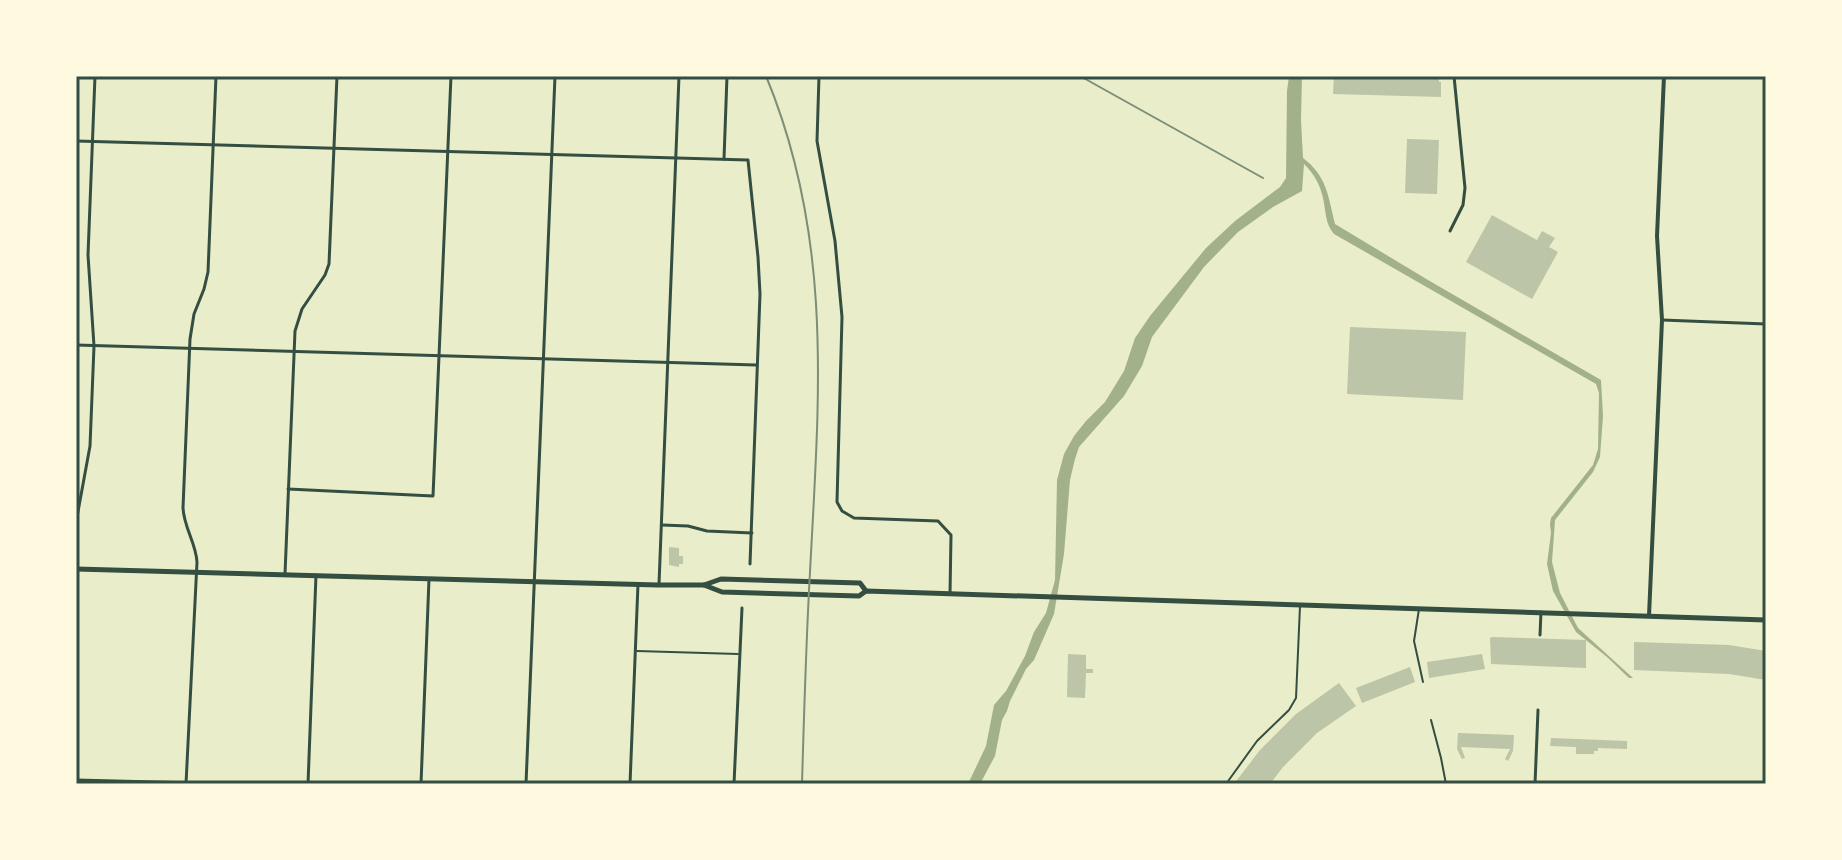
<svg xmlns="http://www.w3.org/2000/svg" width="1842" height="860" viewBox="0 0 1842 860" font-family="'Space Grotesk',sans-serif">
<rect width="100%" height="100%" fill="#e9edc9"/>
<!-- water -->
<path fill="#a3b18a" d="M1289 76H1302L1301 120 1303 158C1327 176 1328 196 1335 224L1428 280 1601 380 1603 416 1600 457 1593 472 1555 520 1552 562 1560 593 1578 628 1633 678H1629L1607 657 1576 632 1553 591 1547 564 1551 533 1550 524 1551 518 1593 465 1598 449 1599 393 1596 384 1334 234C1325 224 1326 211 1323 198 1320 184 1314 174 1304 164L1302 191 1273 207 1238 232 1204 267 1152 337 1142 366 1124 396 1079 447 1075 459 1070 480 1064 554 1054 614 1034 660 1026 669 1010 701 1007 711 1002 720 995 756 980 784H968L986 746 994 705 1006 691 1025 656 1034 632 1046 613 1055 580 1057 480 1064 454 1074 436 1086 421 1105 402 1124 371 1135 338 1150 316 1206 248 1235 221 1280 187 1286 178 1287 91Z"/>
<!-- building -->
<g fill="#bcc5a7">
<path d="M1334 76H1439V82H1441V97L1333 94Z"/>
<path d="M1407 139 1439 140 1437 194 1405 193Z"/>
<path d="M1492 215 1537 240 1542 231 1555 238 1549 247 1558 252 1532 299 1466 262Z"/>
<path d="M1350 327 1466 332 1463 400 1347 394Z"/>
<path d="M669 547 679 548V556H683V564H679V567L669 565Z"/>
<path d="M1492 637 1586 640V668L1491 664 1490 638Z"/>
<path d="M1634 642 1729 645 1766 651V680L1729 674 1634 670Z"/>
<path d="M1068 654 1086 655V669H1093V673H1086L1085 698 1067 697Z"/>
<path d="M1482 654 1485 669 1429 678 1427 662Z"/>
<path d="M1410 667 1415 682 1362 703 1356 688Z"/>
<path d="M1339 683 1356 706 1317 733 1283 767 1270 784H1234L1260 750 1296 714Z"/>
<path d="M1458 733 1514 735 1513 751 1508 761 1505 759 1510 749 1461 747 1465 758 1462 759 1457 749Z"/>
<path d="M1551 738 1627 741V749L1598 748V751H1594V754H1576V747L1550 746Z"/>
</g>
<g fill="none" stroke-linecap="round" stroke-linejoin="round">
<!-- service -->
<g stroke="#344e41" stroke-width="2">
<path d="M1419 609 1414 641 1423 682"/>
<path d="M637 651 738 654"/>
<path d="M1431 720 1441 758 1446 784"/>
<path d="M1226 784 1257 741 1289 710 1296 698 1300 606"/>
</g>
<!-- minor -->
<g stroke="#344e41" stroke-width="3">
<path d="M819 76 817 141 835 241 842 317 837 502 842 511 854 518 938 521 951 535 950 594"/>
<path d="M76 141 748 160 758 257 760 294 750 564"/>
<path d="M724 159 727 76"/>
<path d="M1450 231 1463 205 1465 188 1454 76"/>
<path d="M1662 320 1766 324"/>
<path d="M76 345 756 365"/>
<path d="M288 489 433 496 451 76"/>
<path d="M662 525 688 526 707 531 752 533"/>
<path d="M76 543 77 517 90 446 94 346 88 255 95 76"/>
<path d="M285 574 295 331 302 309 325 275 329 264 337 76"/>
<path d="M659 584 679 76"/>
<path d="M1540 635 1541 612"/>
<path d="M76 780 234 784"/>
<path d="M186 784 197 562C196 543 184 528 183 508L190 339 194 314 204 289 208 272 216 76"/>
<path d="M308 784 316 575"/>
<path d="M421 784 429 579"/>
<path d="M526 784 555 76"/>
<path d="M630 784 638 584"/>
<path d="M734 784 742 608"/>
<path d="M1535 784 1538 710"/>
</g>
<!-- tertiary -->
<path stroke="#344e41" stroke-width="4" d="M1649 616 1662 320 1657 236 1664 76"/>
<!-- primary -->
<g stroke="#344e41" stroke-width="5">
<path d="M76 569 658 585H704L721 579 860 583 866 591"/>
<path d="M704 585 722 592 859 596 866 591 1766 620"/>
</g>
<!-- rail -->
<g stroke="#7c8e77" stroke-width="2">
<path d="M766 76C834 240 819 399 810 572 806 643 804 713 802 784"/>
<path d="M1080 76 1263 178"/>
</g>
</g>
<!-- border -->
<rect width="1842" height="860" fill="none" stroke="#fefae0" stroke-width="156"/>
<rect x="78" y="78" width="1686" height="704" fill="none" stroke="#344e41" stroke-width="3"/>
</svg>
